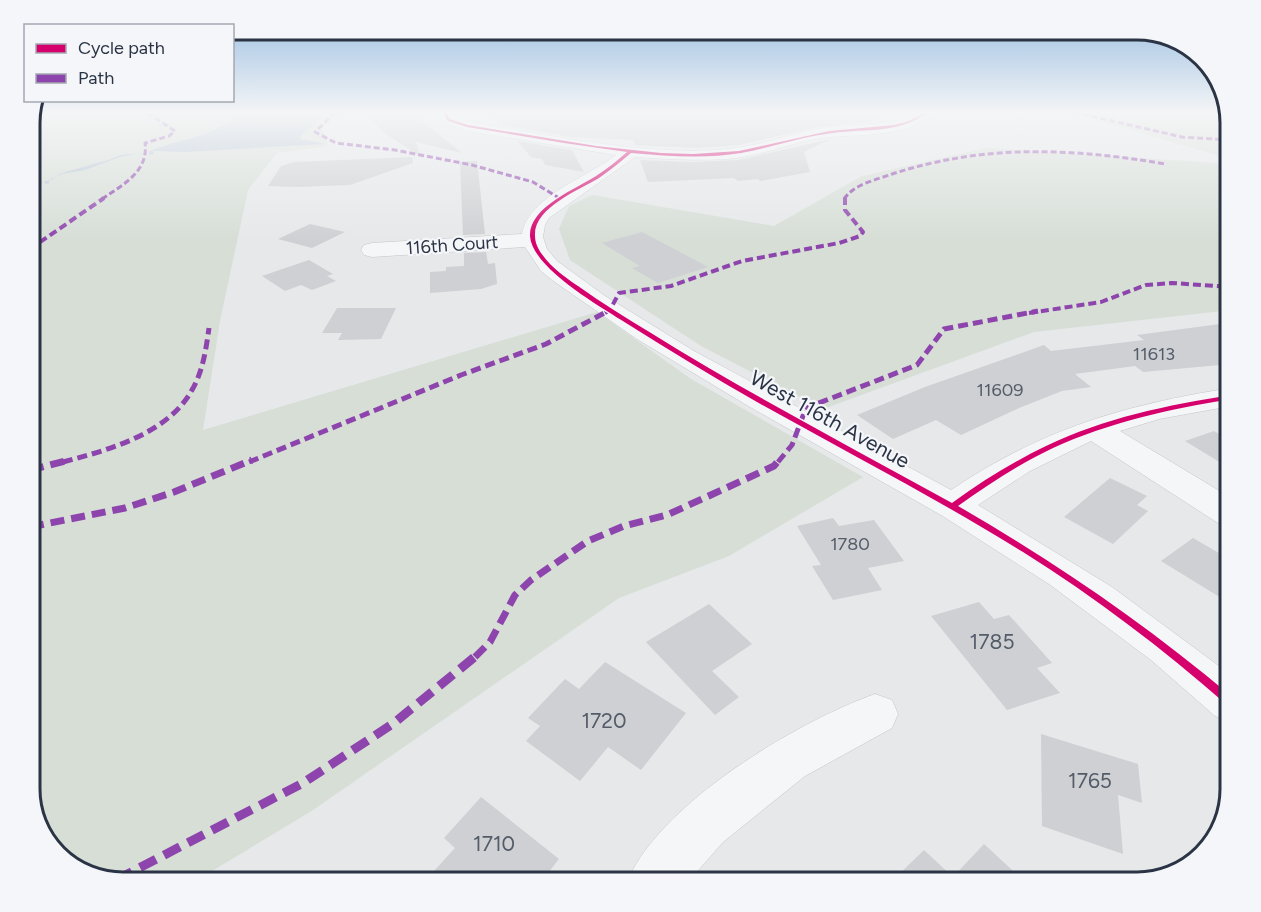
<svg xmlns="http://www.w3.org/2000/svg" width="1261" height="912" viewBox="0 0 1261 912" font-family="Figtree,sans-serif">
<rect width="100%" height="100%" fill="#e6e8ea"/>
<!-- green -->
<g fill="#d6ded6">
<path d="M33 112H341L322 129 329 146 277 153 248 190 220 321 203 430 597 312 691 379 863 477 729 556 619 598 313 810 194 882H123L67 863 42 835 30 794V117Z"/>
<path d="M1067 112H1228L1231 123V159Z"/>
<path d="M986 148 1231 164V310L1034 332 823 409 701 346 570 260 559 229 569 206 592 195 774 226 862 176Z"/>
</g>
<!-- water -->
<path fill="#b4c4d5" d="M231 112H328L301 135 300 139 325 144 184 152 157 151H153L154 154 149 155V152L120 157 85 170 62 174 49 180V183L45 184V181L36 184 39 185 30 188 37 186 35 183C40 182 49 181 53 179 56 177 57 175 60 174 79 167 98 164 116 157 126 152 139 156 148 152 177 139 204 140 233 119L235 116Z"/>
<!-- building -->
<g fill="#ced0d3">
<path d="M373 112H411L462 153 416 142 420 156 386 134 369 118 377 116Z"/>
<path d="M491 112H890L869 122 817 127 739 145 696 148 635 145 633 140 571 137 502 125Z"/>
<path d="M831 139 804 152 810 172 760 181 758 179 738 181 734 178 648 182 640 160 692 162 738 160Z"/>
<path d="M517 141 572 150 584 172 545 165 542 159 531 157Z"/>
<path d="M412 157 413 163 350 185 297 187 268 186 281 166 294 162Z"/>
<path d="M477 161 485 234 463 235 460 162Z"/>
<path d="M310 224 345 232 312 248 278 239Z"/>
<path d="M642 232 708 267 658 283 632 268 640 266 602 243Z"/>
<path d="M486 252 488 264 495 263 497 284 481 289 430 293V272L446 271V267L464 266V253Z"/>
<path d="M309 260 333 274 327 276 336 281 312 290 301 285 285 291 262 276Z"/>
<path d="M337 308H396L381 339 338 340 342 333H322Z"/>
<path d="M1220 324 1231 331V364L1143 372 1135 366 1075 374 1091 387 1062 391 1019 408 961 435 936 420 893 439 857 415 925 387 1044 345 1051 351 1144 340 1137 335Z"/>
<path d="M1214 431 1231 441V469L1185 441Z"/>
<path d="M1110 478 1147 496 1137 505 1148 511 1113 544 1064 517Z"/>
<path d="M833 518 839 526 874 520 904 561 868 568 882 590 833 600 812 566 821 565 797 526Z"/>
<path d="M1193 538 1231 560V604L1161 561Z"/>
<path d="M979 602 994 619 1009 615 1052 663 1037 668 1060 693 1007 710 931 616Z"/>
<path d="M709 604 752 644 712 671 739 697 715 715 646 642Z"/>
<path d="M605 662 686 713 641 770 608 747 580 781 526 741 540 726 528 718 565 679 579 689Z"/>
<path d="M1041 734 1138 764 1142 803 1118 795 1123 854 1042 826Z"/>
<path d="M481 797 559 859 541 882H424L455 848 444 838Z"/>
<path d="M984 844 1025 882H891L924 850 953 877Z"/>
</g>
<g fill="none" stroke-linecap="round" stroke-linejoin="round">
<!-- minor casing -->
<g stroke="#c4c6c8" stroke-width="1">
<g id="minor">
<path d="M437 112H451L455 117 470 122C554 135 642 157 728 149 758 146 787 135 817 129 842 124 869 126 894 121 910 118 915 112 933 112 911 140 848 133 815 139 785 145 757 157 726 159 696 161 665 159 635 157L549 218 545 225 543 237 547 249 557 261 605 296 694 351 951 490C1042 429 1124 405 1231 388V406L1159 419 1120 431 1231 498V526L1218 523 1091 441 1030 471 978 505 1112 587 1231 675V722L1215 716 1151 660 1049 584 941 515 750 407 637 339 552 280 541 271 525 247 372 257 364 255 361 250 364 245 372 243 522 234C529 196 588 177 616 155L467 131 444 123Z"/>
<path d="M875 694 892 700 898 714 892 728 805 776 723 842 688 882H627C660 803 797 722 875 694Z"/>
</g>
</g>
<!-- minor -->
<use href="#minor" fill="#f5f6f7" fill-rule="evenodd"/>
<!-- quiet-far4 -->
<g stroke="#8e44ad" stroke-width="3" stroke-dasharray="6 3" stroke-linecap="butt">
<path d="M335 112 315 132 336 143 395 150 472 165 533 182 559 198"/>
<path d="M1074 112 1182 137 1231 140"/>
<path d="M102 199C122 185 149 172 145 143L169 136 175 131 146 112"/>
<path d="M844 199C854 184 876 180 892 174 984 144 1071 148 1166 164"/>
</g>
<!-- quiet-far3 -->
<g stroke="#8e44ad" stroke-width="4" stroke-dasharray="8 4" stroke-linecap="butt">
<path d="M30 249 104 198"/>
<path d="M605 313 610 310 619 293 671 286 742 261 839 243 860 236 863 232 845 210V198"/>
<path d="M1029 313 1101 302 1146 285 1172 283 1231 287"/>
</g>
<!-- quiet-far2 -->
<g stroke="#8e44ad" stroke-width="5" stroke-dasharray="10 5" stroke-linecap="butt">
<path d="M63 462C108 450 168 434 192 390 203 371 206 349 209 328"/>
<path d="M249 462 461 375 546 344 608 311"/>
<path d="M778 462 792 445 806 408 917 365 944 329 1038 311"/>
</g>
<!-- quiet-far1 -->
<g stroke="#8e44ad" stroke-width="7" stroke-dasharray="14 7" stroke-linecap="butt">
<path d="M30 470 69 460"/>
<path d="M30 527 125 508 174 492 252 460"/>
<path d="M475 657 490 642 515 595 531 580 588 541 624 526 667 515 774 466 779 460"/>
</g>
<!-- quiet -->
<path stroke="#8e44ad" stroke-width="9" stroke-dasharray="18 9" stroke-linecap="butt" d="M116 880 303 783 394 723 477 655"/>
<!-- cycleway casing -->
<g stroke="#f4f6f9" stroke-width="3">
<path id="cycleway" d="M442 112H446L450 119 468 125 596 146 661 153 693 154 739 151 829 131 894 125 906 122 917 117 924 112H928C900 135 860 128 826 134 797 138 770 148 741 153 705 159 668 156 631 153 621 161 611 170 599 178 579 190 533 208 535 236 535 247 543 256 550 264 558 272 569 280 578 286 602 303 626 318 651 333 749 394 851 447 952 503 982 481 1013 462 1046 446 1104 418 1168 405 1231 395V399C1170 409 1110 422 1053 448 1019 464 989 484 958 506 1055 562 1146 624 1231 696V706L1227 705C1163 649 1095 597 1023 552 936 498 846 452 757 402 713 377 669 350 626 323 601 307 532 268 530 236 529 207 576 189 596 176 607 169 617 161 627 152L564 143 467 127 448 121Z"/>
</g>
<!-- cycleway -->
<use href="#cycleway" fill="#d6006c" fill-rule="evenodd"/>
</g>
<!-- sky -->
<linearGradient id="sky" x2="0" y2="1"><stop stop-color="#93bae0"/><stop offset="0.47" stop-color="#f4f5f6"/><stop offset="1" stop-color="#f4f5f6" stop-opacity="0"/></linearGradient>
<rect width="1261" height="240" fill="url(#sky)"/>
<g text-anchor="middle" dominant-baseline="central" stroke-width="4.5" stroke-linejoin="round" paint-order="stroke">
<!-- far-street labels -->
<g font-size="18" fill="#2b3445" stroke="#f4f6f9">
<text transform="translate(452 245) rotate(-4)">116th Court</text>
</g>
<!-- number labels -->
<g font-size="18" fill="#545c69">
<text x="1154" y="354">11613</text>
<text x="1000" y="390">11609</text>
<text x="850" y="544">1780</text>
</g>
<!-- street labels -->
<g font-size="21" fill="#2b3445" stroke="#f4f6f9">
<text transform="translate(830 419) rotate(29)">West 116th Avenue</text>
</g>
<!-- near-number labels -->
<g font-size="21" fill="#545c69">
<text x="992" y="641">1785</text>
<text x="604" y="720">1720</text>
<text x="1090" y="780">1765</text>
<text x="494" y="843">1710</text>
</g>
</g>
<!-- crop -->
<path d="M0 0H1261V912H0ZM123 40H1137A83 83 0 0 1 1220 123V789A83 83 0 0 1 1137 872H123A83 83 0 0 1 40 789V123A83 83 0 0 1 123 40Z" fill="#f4f6f9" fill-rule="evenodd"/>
<path fill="none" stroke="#2b3445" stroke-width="3" d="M123 40H1137A83 83 0 0 1 1220 123V789A83 83 0 0 1 1137 872H123A83 83 0 0 1 40 789V123A83 83 0 0 1 123 40Z"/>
<!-- legend -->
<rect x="24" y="24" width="210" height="78" fill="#f4f6f9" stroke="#a4a8b1" stroke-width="1.5"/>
<rect x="36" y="44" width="30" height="9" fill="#d6006c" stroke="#a4a8b1" stroke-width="1.5"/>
<text x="78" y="54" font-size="18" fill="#2b3445">Cycle path</text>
<rect x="36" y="74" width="30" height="9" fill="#8e44ad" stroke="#a4a8b1" stroke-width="1.5"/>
<text x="78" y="84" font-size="18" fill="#2b3445">Path</text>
</svg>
